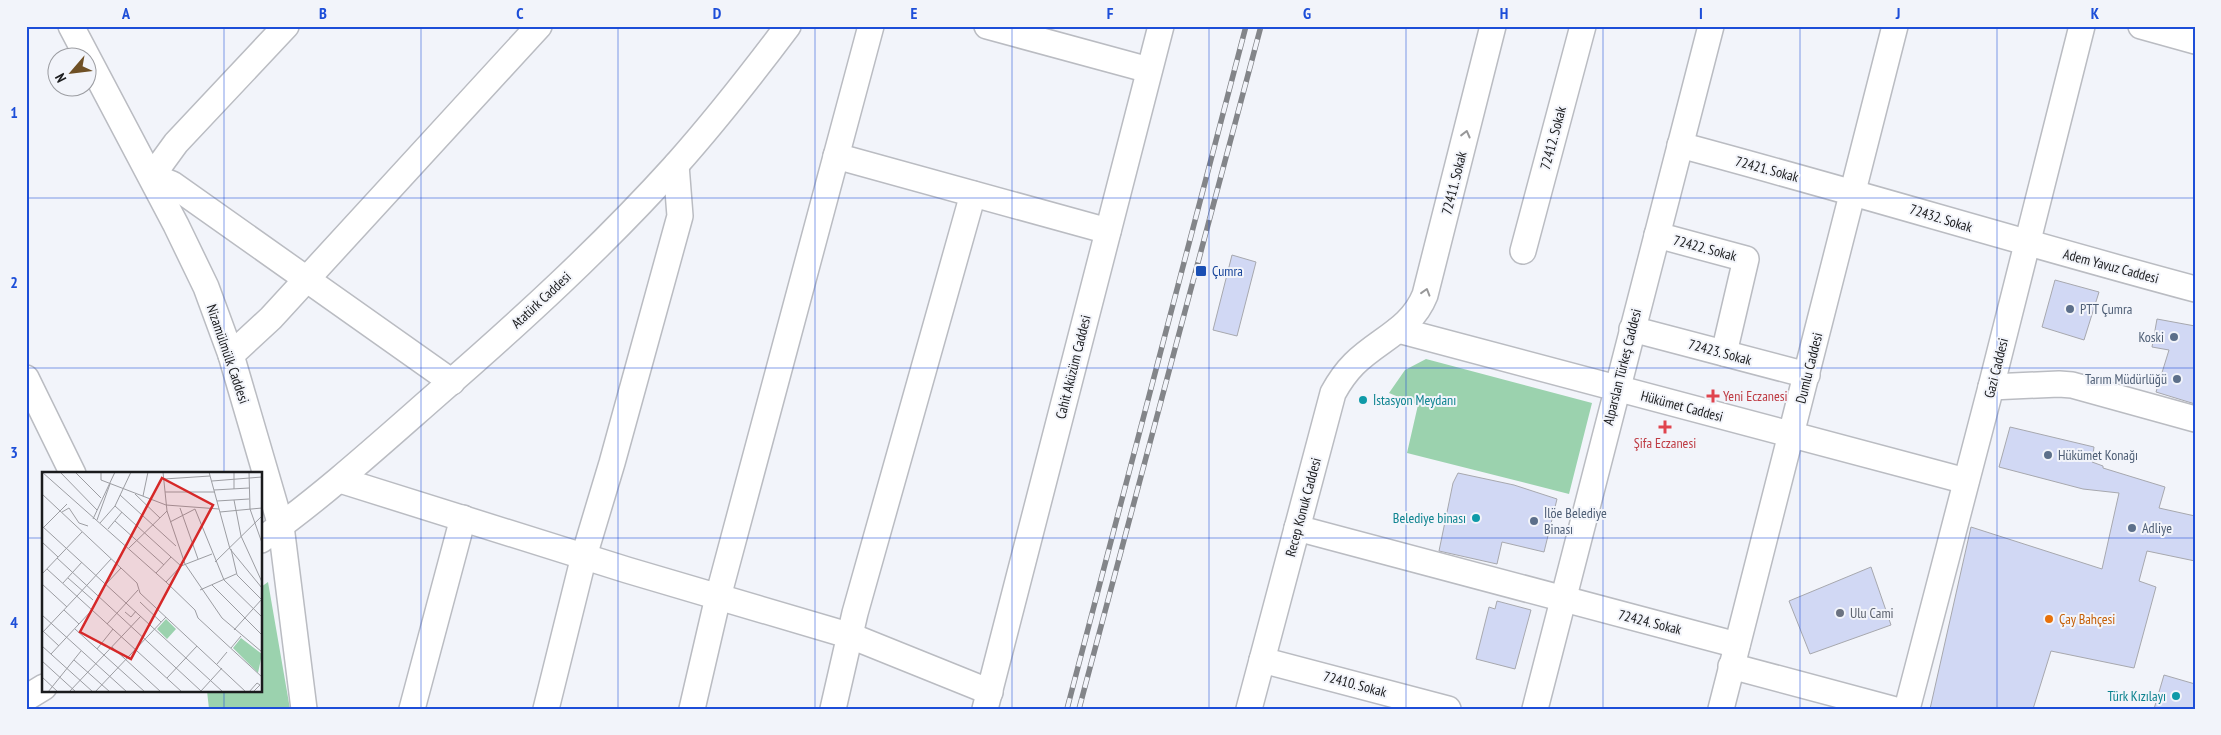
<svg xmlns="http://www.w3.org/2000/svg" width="2221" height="735" viewBox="0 0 2221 735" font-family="'PT Sans Narrow',sans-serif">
<rect width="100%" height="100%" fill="#f2f4fa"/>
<!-- green -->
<g fill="#9bd2ae">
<path d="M1426 359 1592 403 1569 494 1407 453 1418 405 1389 393 1405 370Z"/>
<path d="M268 582 290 709H209L207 691H261V587Z"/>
</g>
<!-- building -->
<g fill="#d1d8f4" stroke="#a7a8ae">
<path d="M1232 255 1256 262 1237 336 1213 330Z"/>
<path d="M2055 280 2099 292 2084 340 2042 327Z"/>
<path d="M2157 319 2195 326V404L2156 392 2169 350 2152 347Z"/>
<path d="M2010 427 2094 447 2092 462 2103 466V468L2165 487 2159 508 2195 516V561L2147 551 2139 581 2156 587 2134 668 2051 651 2033 709H1930L1971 527 2102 569 2119 493 2083 489 1999 467Z"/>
<path d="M1458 473 1514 485 1557 499 1544 552 1502 542 1497 564 1439 551 1453 483Z"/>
<path d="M1871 567 1891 625 1810 654 1789 601Z"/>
<path d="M1497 601 1531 610 1515 669 1476 659 1489 607 1495 609Z"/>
<path d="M2164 675 2195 684V709H2154Z"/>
</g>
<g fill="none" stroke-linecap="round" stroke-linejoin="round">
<!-- minor casing -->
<g stroke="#babcc2" stroke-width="28">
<g id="minor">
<path d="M71 26 176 225 206 287 231 355 281 526 304 709"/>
<path d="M286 26 176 143 152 176 172 184 452 382"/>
<path d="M987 26 1149 70"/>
<path d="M2141 26 2195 41"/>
<path d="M1680 145C1852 191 2023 243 2195 289"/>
<path d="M836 156 1108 231"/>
<path d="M1657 235 1746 259 1724 353"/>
<path d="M1523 251 1583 26"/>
<path d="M1632 329 1807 375"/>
<path d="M1398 330 1966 481"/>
<path d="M231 355 271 318 539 26"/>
<path d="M26 378 73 474"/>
<path d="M1991 387 2059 384 2072 385 2195 419"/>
<path d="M340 480 627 570 851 636 990 692"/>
<path d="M1297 528 1737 645"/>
<path d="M261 540C323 496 379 445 436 395 520 322 602 247 676 165 716 120 752 74 788 26"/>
<path d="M1262 660 1448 709"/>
<path d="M1731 666 1892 709"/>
<path d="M26 698 44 687"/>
<path d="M412 709 463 518"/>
<path d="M546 709 584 556 612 463 680 216 676 165"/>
<path d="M692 709 718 597 871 26"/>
<path d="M833 709 855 613 973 194"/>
<path d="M985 709 1161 26"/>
<path d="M1249 709 1333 393C1339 382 1345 373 1354 364 1379 339 1411 330 1425 295L1493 26"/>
<path d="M1535 709 1711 26"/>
<path d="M1721 709 1895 26"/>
<path d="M1907 709 1991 387 2082 26"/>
</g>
</g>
<!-- minor -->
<use href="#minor" stroke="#fff" stroke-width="25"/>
<!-- rail casing -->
<g stroke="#838589" stroke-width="5.5">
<g id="rail">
<path d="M1067 709 1246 26"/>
<path d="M1079 709 1261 26"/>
</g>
</g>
<!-- rail -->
<use href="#rail" stroke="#f2f4fa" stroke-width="4" stroke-dasharray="11" stroke-linecap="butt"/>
</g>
<!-- one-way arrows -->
<defs><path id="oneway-chevron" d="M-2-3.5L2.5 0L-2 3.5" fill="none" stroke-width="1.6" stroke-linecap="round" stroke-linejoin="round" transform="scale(1.25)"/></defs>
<g stroke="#989899">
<use href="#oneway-chevron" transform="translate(1466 134) rotate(-76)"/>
<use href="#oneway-chevron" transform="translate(1426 292) rotate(-73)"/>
</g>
<!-- grid -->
<path fill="none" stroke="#1d4ed8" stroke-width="1" stroke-opacity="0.55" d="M224 26V474M421 26V709M618 26V709M815 26V709M1012 26V709M1209 26V709M1406 26V709M1603 26V709M1800 26V709M1997 26V709M26 198H2195M26 368H2195M26 538H44M261 538H2195M224 691V709"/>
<!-- markers -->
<rect fill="#1a4fb4" stroke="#f2f4fa" stroke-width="2" x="1195" y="265" width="12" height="12" rx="2.5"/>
<g fill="#5c6f8a" stroke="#f2f4fa" stroke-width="2">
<circle cx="2070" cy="309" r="5"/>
<circle cx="2174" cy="337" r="5"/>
<circle cx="2177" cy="379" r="5"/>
<circle cx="2048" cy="455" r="5"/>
<circle cx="1534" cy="521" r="5"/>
<circle cx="2132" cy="528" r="5"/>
</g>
<g fill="#e0444e" stroke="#f2f4fa" stroke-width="2">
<path d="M1710.5 388.5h5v5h5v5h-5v5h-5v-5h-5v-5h5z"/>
<path d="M1662.5 419.5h5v5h5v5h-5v5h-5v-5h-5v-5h5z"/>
</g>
<g fill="#0f9aa8" stroke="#f2f4fa" stroke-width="2">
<circle cx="1363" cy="400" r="5"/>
<circle cx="1476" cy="518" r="5"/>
<circle cx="2176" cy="696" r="5"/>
</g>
<circle fill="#6b7280" stroke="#f2f4fa" stroke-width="2" cx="1840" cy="613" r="5"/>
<circle fill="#e8710a" stroke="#f2f4fa" stroke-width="2" cx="2049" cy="619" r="5"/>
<g text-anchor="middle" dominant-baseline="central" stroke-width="4" stroke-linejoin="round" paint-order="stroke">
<!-- street labels -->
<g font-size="14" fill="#1a1b1d" stroke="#f2f4fa">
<text transform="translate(1553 138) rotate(-75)">72412. Sokak</text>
<text transform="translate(1767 169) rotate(15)">72421. Sokak</text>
<text transform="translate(1454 183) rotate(-76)">72411. Sokak</text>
<text transform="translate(1941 218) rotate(17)">72432. Sokak</text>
<text transform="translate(1705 248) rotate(15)">72422. Sokak</text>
<text transform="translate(2111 266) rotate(15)">Adem Yavuz Caddesi</text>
<text transform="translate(541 300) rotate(-43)">Atatürk Caddesi</text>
<text transform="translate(1720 352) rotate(15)">72423. Sokak</text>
<text transform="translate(228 354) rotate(71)">Nizamülmülk Caddesi</text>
<text transform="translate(1073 367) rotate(-76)">Cahit Aküzüm Caddesi</text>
<text transform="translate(1622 367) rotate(-76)">Alparslan Türkeş Caddesi</text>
<text transform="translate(1809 368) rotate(-76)">Dumlu Caddesi</text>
<text transform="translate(1996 368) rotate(-76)">Gazi Caddesi</text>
<text transform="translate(1682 406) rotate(15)">Hükümet Caddesi</text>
<text transform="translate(1303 507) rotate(-75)">Recep Konuk Caddesi</text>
<text transform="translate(1650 622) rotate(14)">72424. Sokak</text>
<text transform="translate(1355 684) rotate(15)">72410. Sokak</text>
</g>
<!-- transit labels -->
<g font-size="14" fill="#164399" stroke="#f2f4fa" text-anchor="start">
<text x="1212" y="271">Çumra</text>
</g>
<!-- service labels -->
<g font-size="14" fill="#4e5e75" stroke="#f2f4fa" text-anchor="start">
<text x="2080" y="309">PTT Çumra</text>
<text x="2164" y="337" text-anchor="end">Koski</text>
<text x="2167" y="379" text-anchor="end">Tarım Müdürlüğü</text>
<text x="2058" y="455">Hükümet Konağı</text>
<text x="1544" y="513">İlöe Belediye<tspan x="1544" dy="16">Binası</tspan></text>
<text x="2142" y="528">Adliye</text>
</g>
<!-- health labels -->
<g font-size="14" fill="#be3a42" stroke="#f2f4fa" text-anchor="start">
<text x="1723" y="396">Yeni Eczanesi</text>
<text x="1665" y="443" text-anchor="middle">Şifa Eczanesi</text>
</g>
<!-- culture labels -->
<g font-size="14" fill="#0d838f" stroke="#f2f4fa" text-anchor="end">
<text x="1373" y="400" text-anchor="start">İstasyon Meydanı</text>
<text x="1466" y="518">Belediye binası</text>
<text x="2166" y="696">Türk Kızılayı</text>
</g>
<!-- worship labels -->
<g font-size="14" fill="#5b616d" stroke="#f2f4fa" text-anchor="start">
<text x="1850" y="613">Ulu Cami</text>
</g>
<!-- food labels -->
<g font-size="14" fill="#c56008" stroke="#f2f4fa" text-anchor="start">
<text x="2059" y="619">Çay Bahçesi</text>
</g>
</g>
<!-- overview -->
<g transform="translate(42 472)">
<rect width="220" height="220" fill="#f2f4fa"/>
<path d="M124 147 134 157 125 167 115 157ZM199 166 220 182 216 201 191 176Z" fill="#9bd2ae"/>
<path fill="none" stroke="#9c9da2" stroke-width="1" d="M0 0 124 110 153 138 156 146 220 205M18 0 55 38M33 0 59 26M59 0V8L124 33 177 37M121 0 125 39 143 92 180 146 220 180M167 0 188 77 220 116M192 0V17M207 0 208 37 220 71M122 7 168 4M170 9 220 5M172 18 207 16M123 20H173M0 22 95 111 98 121 204 220M93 22 118 46M78 23 134 74M101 24 106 0M192 28 199 64 220 110M175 29 207 27M73 34 139 94M138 36 156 87M20 40 27 36 37 51 46 54M178 40 220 36M51 47 73 0M55 48 68 12M73 49 122 93M128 50 153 37 182 108 220 145M58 51 73 34 89 0M0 54 181 220M1 56 25 32M66 57 80 40M0 70 16 85M87 76 125 39M189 77 195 103 220 128M15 86 159 219M173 90 220 44M5 97 140 220M114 101 129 85M0 102 40 60M26 106 51 128M124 110 139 94 170 82M21 111 40 90M0 112 25 135M64 112 79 96M170 113 220 163M158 118 194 102M35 124 69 87M98 130 119 150M22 138 37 152M83 140 89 145 94 139M0 143 85 220M65 152 96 118M33 157 103 220M192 158 220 127M1 159 17 174M0 161 35 124M0 174 51 220M70 175 119 220M189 176 199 164M55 177 71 157M9 182 50 138M32 188 68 220M0 189 34 220M175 192 185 180M0 205 16 220M125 206 155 174M159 219 180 196M6 220 39 179M27 220 99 144M53 220 124 145M207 220 215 211 218 213 211 220"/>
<path fill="#d62828" fill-opacity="0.15" stroke="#d62828" stroke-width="2.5" d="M120 6 171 33 89 187 38 160Z"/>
<rect width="220" height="220" fill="none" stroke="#1a1b1d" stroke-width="2.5"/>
</g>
<!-- border -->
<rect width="2221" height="735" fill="none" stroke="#f2f4fa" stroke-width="55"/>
<!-- north arrow -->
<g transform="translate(72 72) rotate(242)"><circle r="24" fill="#f2f4fa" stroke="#9c9da2"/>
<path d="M0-4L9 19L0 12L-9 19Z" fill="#6f5025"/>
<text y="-8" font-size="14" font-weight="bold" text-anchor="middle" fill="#1a1b1d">N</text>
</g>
<rect x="28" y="28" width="2166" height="680" fill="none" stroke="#1d4ed8" stroke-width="2"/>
<g font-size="16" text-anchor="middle" font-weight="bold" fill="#1d4ed8">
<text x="126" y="19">A</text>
<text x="323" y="19">B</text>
<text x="520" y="19">C</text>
<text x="717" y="19">D</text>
<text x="914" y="19">E</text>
<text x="1110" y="19">F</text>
<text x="1307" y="19">G</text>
<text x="1504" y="19">H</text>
<text x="1701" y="19">I</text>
<text x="1898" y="19">J</text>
<text x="2095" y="19">K</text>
<text x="14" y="118">1</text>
<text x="14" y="288">2</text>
<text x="14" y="458">3</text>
<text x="14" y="628">4</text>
</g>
</svg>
